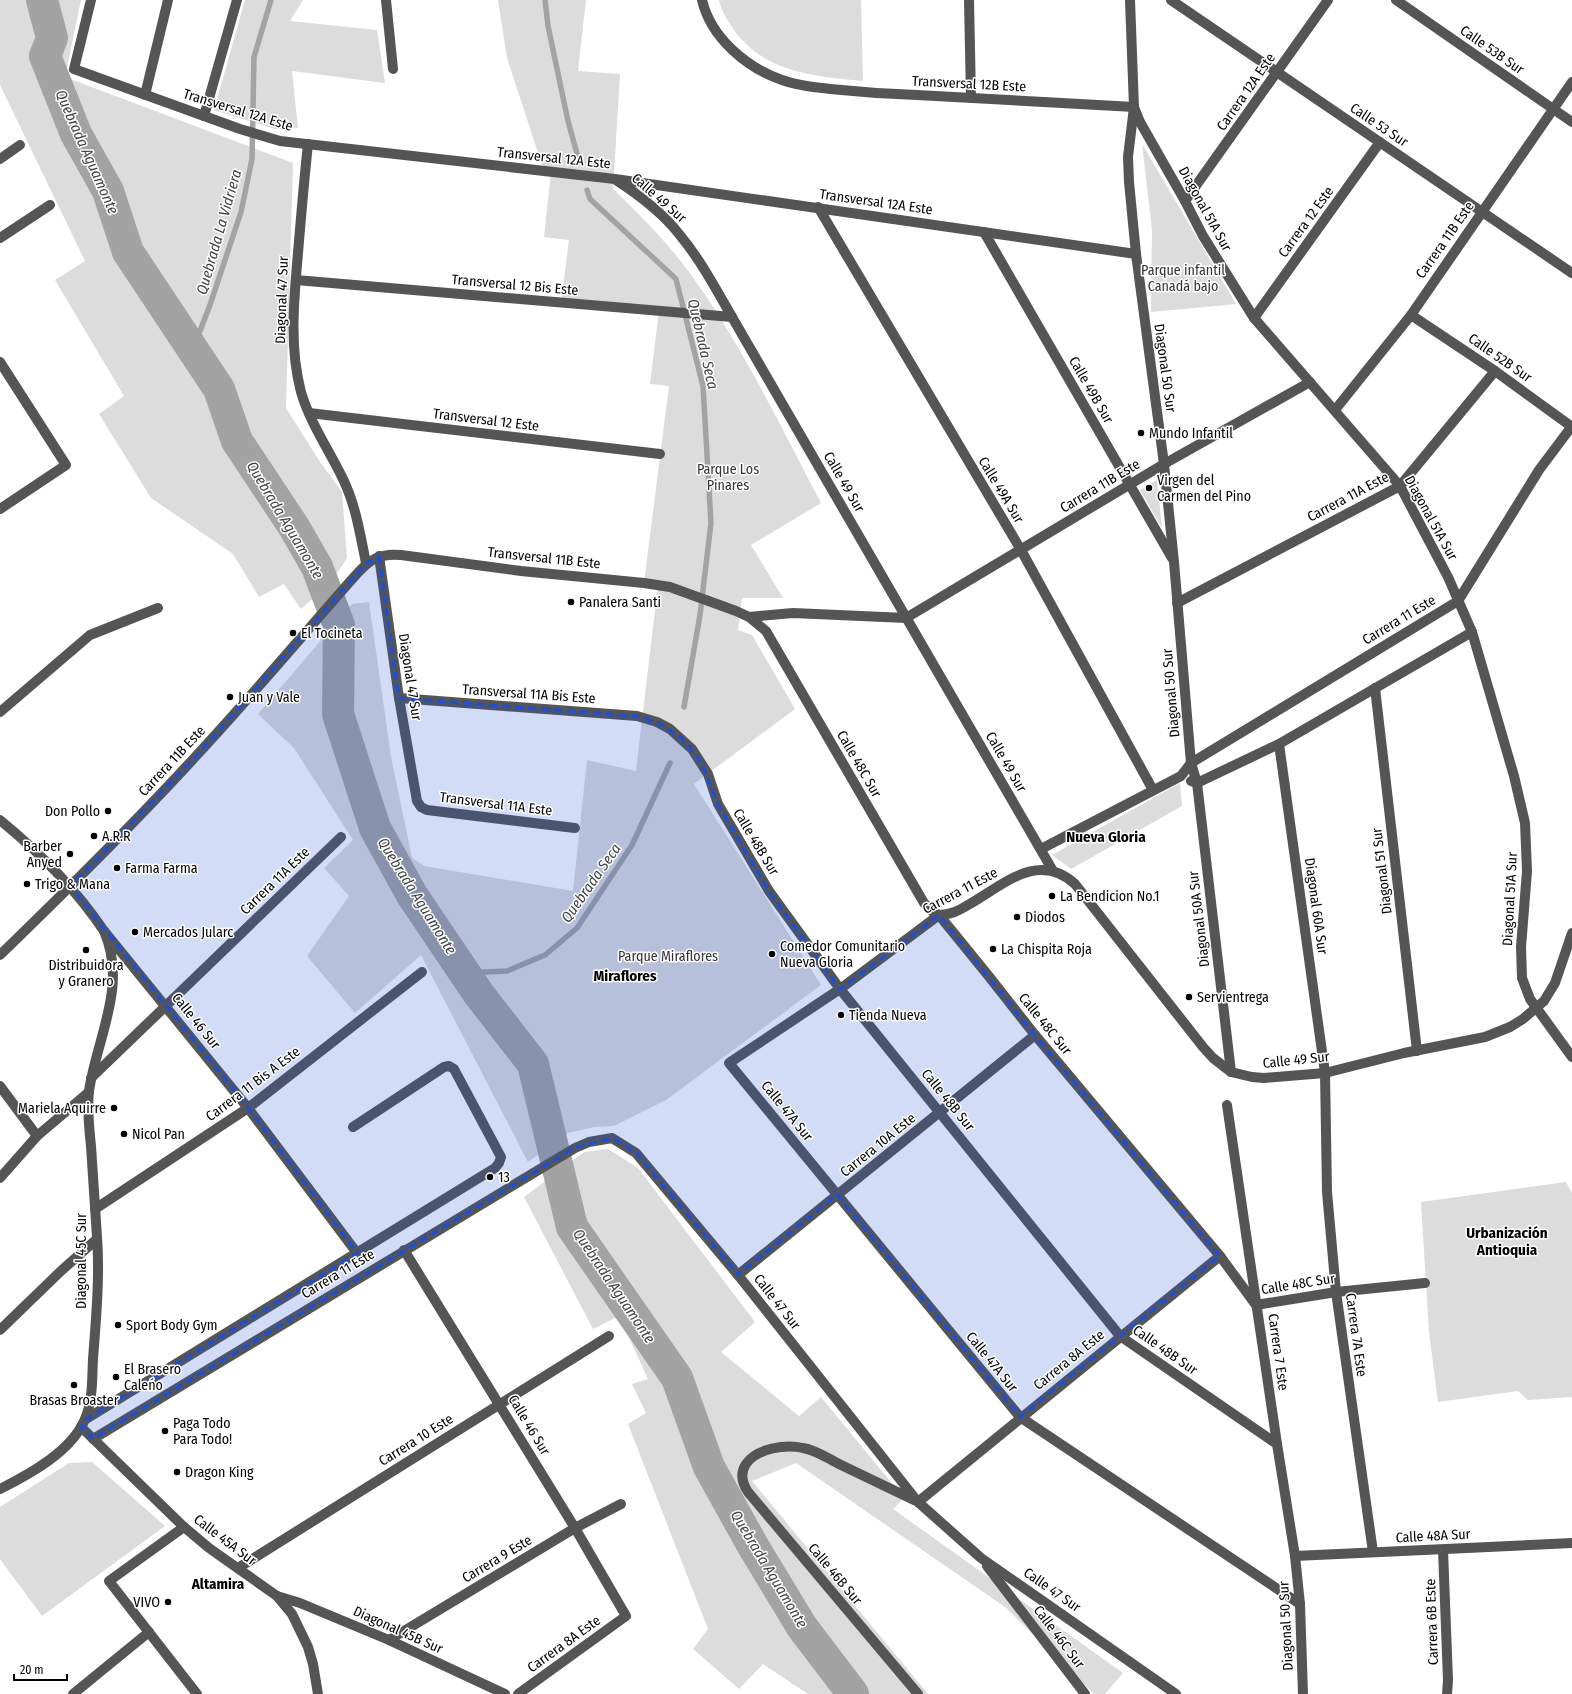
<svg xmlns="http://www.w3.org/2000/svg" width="1572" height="1694" viewBox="0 0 1572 1694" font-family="'Fira Sans Condensed',sans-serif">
<rect width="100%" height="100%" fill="#fff"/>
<!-- green -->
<g fill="#dcdcdc">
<path d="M0 0H81L65 77 293 163 286 408 320 462 342 492 347 558 330 584 301 609 284 584 259 597 233 554 151 498 99 414 124 396 55 280 85 261 0 85Z"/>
<path d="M245 0H303L290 21 377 30 385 83 292 71 298 128 275 129 214 110Z"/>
<path d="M498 0H586L578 71 620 74 613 189C638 213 662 237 683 264 738 336 779 424 821 503L751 545 783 598H742L738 630 752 635 795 709 694 784 821 985 666 1100 614 1126 594 1127 568 1133 528 1162 421 955 355 1013 307 956 349 896 324 868 353 840 294 748 258 714 352 604 369 602 391 757 412 858 424 866 573 891 587 760 636 771 658 585 644 583 669 386 650 384 659 311 561 303 569 240 544 237 551 172 544 171 507 58Z"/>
<path d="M719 0H861L863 81C814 76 765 73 734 30 728 21 721 11 719 0Z"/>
<path d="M1142 144 1236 304 1151 312 1152 230Z"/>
<path d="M1157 480 1162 528 1140 490Z"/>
<path d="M1180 783 1182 806 1071 869 1052 855Z"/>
<path d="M608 1149 638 1168 755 1322 721 1352 799 1416 821 1397 904 1498 893 1509 1123 1673 1105 1694H1094L1005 1607 796 1463 752 1481 928 1694H808L763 1664 739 1689 693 1649 708 1629 628 1424 646 1413 632 1384 648 1379 619 1316 593 1329 524 1197 584 1152Z"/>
<path d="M1566 1182 1572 1193V1397L1528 1400 1518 1391 1438 1402 1429 1332 1421 1202Z"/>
<path d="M92 1462 165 1526 42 1616 0 1559V1507L69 1463Z"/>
</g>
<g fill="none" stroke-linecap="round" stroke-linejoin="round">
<!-- stream -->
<g stroke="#a3a3a3" stroke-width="5.5">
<path d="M545 0 548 26 568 121 579 161"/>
<path d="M587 190 590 199 676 279 703 386 711 523 700 615 684 707"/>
<path d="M193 349 210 305 241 212 252 159 254 57 271 0"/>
<path d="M465 973 507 971 545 955 577 928 632 845 670 763"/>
</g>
<!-- river -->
<path stroke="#a3a3a3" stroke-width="32" d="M42 0 52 38 45 56 76 134 108 191 128 252 219 389 237 441 294 527 317 567 339 625 338 714 375 828 412 895 478 993 533 1064 572 1227 677 1378 709 1467 753 1546 802 1627 853 1694"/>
<!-- minor -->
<g stroke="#555" stroke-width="10">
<path d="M91 0 74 69 240 129 280 141 615 179 1136 254"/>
<path d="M386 0 393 69"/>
<path d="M702 0C711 38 747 68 782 80 798 86 814 87 830 89 859 92 888 94 917 95 989 99 1062 103 1134 107"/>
<path d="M969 0 971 98"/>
<path d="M1130 0 1134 107 1128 157 1129 182 1136 254 1164 464 1174 562 1191 763 1197 783 1231 1072"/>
<path d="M1171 0 1572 273"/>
<path d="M1396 0 1572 122"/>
<path d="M145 95 168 0"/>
<path d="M1134 107 1140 122 1185 201 1203 236 1254 318 1400 486 1448 577 1472 632 1514 776 1525 823 1527 871 1521 947 1522 978 1530 999 1572 1057"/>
<path d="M204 116 237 0"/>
<path d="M308 144C304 181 301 217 298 253 294 299 289 347 301 392 310 423 329 450 343 479 356 506 360 534 366 563"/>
<path d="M0 159 20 145"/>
<path d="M616 180C639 195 662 212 679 234 700 259 716 289 732 317L1053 871"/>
<path d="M1185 201 1328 0"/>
<path d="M818 207 1021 550 1153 790"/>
<path d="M984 232 1172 558"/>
<path d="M0 238 50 205"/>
<path d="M296 280 732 317"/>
<path d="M1411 315 1495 371 1572 427"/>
<path d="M1254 318 1380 142"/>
<path d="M0 362 66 465 0 509"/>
<path d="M1335 410 1411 315 1572 82"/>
<path d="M309 413 660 454"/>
<path d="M379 556 399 698 417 801 421 807 427 810 575 828"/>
<path d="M1177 603 1400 486 1495 371"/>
<path d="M749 617 793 613 906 618 1164 464 1310 382"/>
<path d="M1375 688 1417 1051"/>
<path d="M399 698 637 716 657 722 670 729 692 749 708 774 718 804 769 891 840 989 1120 1336 1277 1444"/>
<path d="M0 712 90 635 158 608"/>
<path d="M1279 744 1325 1073 1327 1192 1336 1292 1373 1552"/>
<path d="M1191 781 1197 783 1279 744 1472 632"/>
<path d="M0 820C39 852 76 889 104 931L248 1108 357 1253"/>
<path d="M1041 849 1181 776 1191 763 1458 601 1539 470 1572 426"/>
<path d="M0 955C67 890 133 825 196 756 250 698 301 637 354 577 369 560 378 553 401 555L521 571 644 583 670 587 736 611 749 617 766 631 924 903 933 912 939 915 987 974 1035 1035 1220 1256 1256 1305 1336 1292 1425 1283"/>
<path d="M91 1078 341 837"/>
<path d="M0 1086 37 1136"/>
<path d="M1227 1105 1277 1444 1295 1556 1300 1604 1303 1694"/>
<path d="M0 1178 37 1136 89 1092"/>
<path d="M95 1209 248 1108 422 972"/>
<path d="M404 1250 575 1528 626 1616 518 1694"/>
<path d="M738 1275 1035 1035"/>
<path d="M0 1330 62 1270 97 1239"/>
<path d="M86 1419 495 1168 499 1163 501 1157 454 1069 449 1066 444 1067 353 1127"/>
<path d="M81 1427 184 1527 209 1548 277 1596 292 1614 308 1647 313 1664 318 1694"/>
<path d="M93 1439 575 1148 589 1142 612 1138 636 1153 738 1275 918 1502 981 1558 1176 1694"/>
<path d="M0 1489C30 1474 72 1451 85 1419 93 1401 92 1378 93 1359 96 1319 100 1276 97 1237 95 1206 93 1176 91 1146 89 1128 87 1109 89 1091 97 1037 128 986 104 931"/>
<path d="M914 1500C889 1488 864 1476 839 1464 827 1458 816 1450 803 1448 786 1444 757 1448 746 1464 740 1473 742 1483 748 1492L918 1694"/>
<path d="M918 1502 1220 1256"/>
<path d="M184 1527 109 1581 197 1694"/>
<path d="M1443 1550 1448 1680 1447 1694"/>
<path d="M1295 1556 1572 1543"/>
<path d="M987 1566 1085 1694"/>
<path d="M238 1568 609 1336"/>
<path d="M277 1596 300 1603 389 1640 505 1694"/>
<path d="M1300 1604 1020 1417 729 1063 840 989 939 915C950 915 958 911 968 905 1002 886 1038 850 1075 884L1203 1047 1213 1058 1231 1072 1252 1077 1264 1078 1325 1073 1404 1053 1485 1037 1510 1027 1523 1019 1544 1001 1555 983 1572 933"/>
<path d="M389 1640 575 1528 621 1504"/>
<path d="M73 1694 149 1632"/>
</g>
</g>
<!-- marked area -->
<path fill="#1d4ed8" fill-opacity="0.2" stroke="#1d4ed8" stroke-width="3" stroke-dasharray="8 5" stroke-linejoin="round" d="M379 556 399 698 637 716 657 722 682 738 701 761 718 804 769 891 840 989 939 915 1035 1035 1220 1256 1020 1417 837 1195 738 1275 636 1153 612 1138 575 1148 93 1439 81 1427 86 1419 357 1253 248 1108 70 886 195 757 366 563Z"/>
<!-- markers -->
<g fill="#000" stroke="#fff" stroke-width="1.5">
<circle cx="1141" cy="433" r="4"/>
<circle cx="1149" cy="488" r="4"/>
<circle cx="571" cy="602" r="4"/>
<circle cx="293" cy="633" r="4"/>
<circle cx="230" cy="697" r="4"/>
<circle cx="108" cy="811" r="4"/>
<circle cx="94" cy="836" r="4"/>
<circle cx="70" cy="854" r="4"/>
<circle cx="117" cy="868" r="4"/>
<circle cx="27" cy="884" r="4"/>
<circle cx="1052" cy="896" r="4"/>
<circle cx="1017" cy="917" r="4"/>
<circle cx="135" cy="932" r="4"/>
<circle cx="993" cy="949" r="4"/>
<circle cx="86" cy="950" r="4"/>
<circle cx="772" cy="954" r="4"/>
<circle cx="1189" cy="997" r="4"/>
<circle cx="841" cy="1015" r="4"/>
<circle cx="114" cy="1108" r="4"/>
<circle cx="124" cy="1134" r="4"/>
<circle cx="490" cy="1177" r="4"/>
<circle cx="118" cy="1325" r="4"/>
<circle cx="116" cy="1377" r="4"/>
<circle cx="74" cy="1385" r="4"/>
<circle cx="165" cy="1431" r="4"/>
<circle cx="177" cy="1472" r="4"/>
<circle cx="168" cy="1602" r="4"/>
</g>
<g text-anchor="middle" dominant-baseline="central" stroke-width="3" stroke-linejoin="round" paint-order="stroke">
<!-- street labels -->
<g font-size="14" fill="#000" stroke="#fff">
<text transform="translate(1492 50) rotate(35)">Calle 53B Sur</text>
<text transform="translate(969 84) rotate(3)">Transversal 12B Este</text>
<text transform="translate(1246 92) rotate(-55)">Carrera 12A Este</text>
<text transform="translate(238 110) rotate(17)">Transversal 12A Este</text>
<text transform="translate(1379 125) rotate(34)">Calle 53 Sur</text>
<text transform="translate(554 158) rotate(6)">Transversal 12A Este</text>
<text transform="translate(659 198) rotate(41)">Calle 49 Sur</text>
<text transform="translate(876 202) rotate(8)">Transversal 12A Este</text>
<text transform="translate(1205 209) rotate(61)">Diagonal 51A Sur</text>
<text transform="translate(1306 222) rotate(-54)">Carrera 12 Este</text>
<text transform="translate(1445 240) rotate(-55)">Carrera 11B Este</text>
<text transform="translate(515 285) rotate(5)">Transversal 12 Bis Este</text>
<text transform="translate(282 300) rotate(-88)">Diagonal 47 Sur</text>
<text transform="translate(1500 358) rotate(35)">Calle 52B Sur</text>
<text transform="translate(1165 368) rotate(82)">Diagonal 50 Sur</text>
<text transform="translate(1091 390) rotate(60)">Calle 49B Sur</text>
<text transform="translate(486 420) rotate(7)">Transversal 12 Este</text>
<text transform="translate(844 482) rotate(60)">Calle 49 Sur</text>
<text transform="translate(1100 486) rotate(-31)">Carrera 11B Este</text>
<text transform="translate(1001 490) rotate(59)">Calle 49A Sur</text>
<text transform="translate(1348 497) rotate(-28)">Carrera 11A Este</text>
<text transform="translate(1431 518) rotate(61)">Diagonal 51A Sur</text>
<text transform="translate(544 558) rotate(6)">Transversal 11B Este</text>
<text transform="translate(1399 620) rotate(-31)">Carrera 11 Este</text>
<text transform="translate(410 677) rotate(81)">Diagonal 47 Sur</text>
<text transform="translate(1171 693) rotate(-95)">Diagonal 50 Sur</text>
<text transform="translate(529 694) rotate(4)">Transversal 11A Bis Este</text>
<text transform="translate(172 761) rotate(-47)">Carrera 11B Este</text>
<text transform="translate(1006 762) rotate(60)">Calle 49 Sur</text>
<text transform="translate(859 764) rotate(60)">Calle 48C Sur</text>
<text transform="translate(496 804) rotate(7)">Transversal 11A Este</text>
<text transform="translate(756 842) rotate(59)">Calle 48B Sur</text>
<text transform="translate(1382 871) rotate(-97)">Diagonal 51 Sur</text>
<text transform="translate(275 881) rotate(-44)">Carrera 11A Este</text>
<text transform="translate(960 891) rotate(-28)">Carrera 11 Este</text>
<text transform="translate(1510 899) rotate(-87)">Diagonal 51A Sur</text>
<text transform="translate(1316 906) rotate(82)">Diagonal 60A Sur</text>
<text transform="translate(1199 919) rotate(-97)">Diagonal 50A Sur</text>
<text transform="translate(196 1021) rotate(51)">Calle 46 Sur</text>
<text transform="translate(1045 1024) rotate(51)">Calle 48C Sur</text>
<text transform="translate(1296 1060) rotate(-6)">Calle 49 Sur</text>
<text transform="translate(253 1084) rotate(-37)">Carrera 11 Bis A Este</text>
<text transform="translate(948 1100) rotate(51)">Calle 48B Sur</text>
<text transform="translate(787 1111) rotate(51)">Calle 47A Sur</text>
<text transform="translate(878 1145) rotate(-39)">Carrera 10A Este</text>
<text transform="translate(81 1261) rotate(-90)">Diagonal 45C Sur</text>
<text transform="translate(338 1274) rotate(-31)">Carrera 11 Este</text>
<text transform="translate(1298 1284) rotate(-9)">Calle 48C Sur</text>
<text transform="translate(777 1302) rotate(52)">Calle 47 Sur</text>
<text transform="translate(1356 1335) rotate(82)">Carrera 7A Este</text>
<text transform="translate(1165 1350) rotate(35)">Calle 48B Sur</text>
<text transform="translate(1278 1352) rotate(82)">Carrera 7 Este</text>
<text transform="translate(1069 1360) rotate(-39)">Carrera 8A Este</text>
<text transform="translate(992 1362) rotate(51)">Calle 47A Sur</text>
<text transform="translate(529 1425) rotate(59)">Calle 46 Sur</text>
<text transform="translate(416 1440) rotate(-32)">Carrera 10 Este</text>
<text transform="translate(1433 1536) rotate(-3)">Calle 48A Sur</text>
<text transform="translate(225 1540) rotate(37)">Calle 45A Sur</text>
<text transform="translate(497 1559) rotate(-31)">Carrera 9 Este</text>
<text transform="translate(835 1574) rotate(50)">Calle 46B Sur</text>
<text transform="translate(1052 1590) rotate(35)">Calle 47 Sur</text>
<text transform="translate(1432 1622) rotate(-92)">Carrera 6B Este</text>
<text transform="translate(1286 1626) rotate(-93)">Diagonal 50 Sur</text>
<text transform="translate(398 1630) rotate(24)">Diagonal 45B Sur</text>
<text transform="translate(1059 1637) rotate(53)">Calle 46C Sur</text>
<text transform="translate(564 1644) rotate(-36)">Carrera 8A Este</text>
</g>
<!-- park labels -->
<g font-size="14" fill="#333" stroke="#fff">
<text x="1183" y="270">Parque infantil<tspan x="1183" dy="16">Canadá bajo</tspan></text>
<text x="728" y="469">Parque Los<tspan x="728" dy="16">Pinares</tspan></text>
<text x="668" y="956">Parque Miraflores</text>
</g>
<!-- poi labels -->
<g font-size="14" fill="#000" stroke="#fff" text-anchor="start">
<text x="1149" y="433">Mundo Infantil</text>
<text x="1157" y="480">Virgen del<tspan x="1157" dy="16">Carmen del Pino</tspan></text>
<text x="579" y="602">Panalera Santi</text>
<text x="301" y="633">El Tocineta</text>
<text x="238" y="697">Juan y Vale</text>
<text x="100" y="811" text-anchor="end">Don Pollo</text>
<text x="102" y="836">A.R.R</text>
<text x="62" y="846" text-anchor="end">Barber<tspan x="62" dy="16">Anyed</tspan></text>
<text x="125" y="868">Farma Farma</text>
<text x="35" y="884">Trigo &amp; Mana</text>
<text x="1060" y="896">La Bendicion No.1</text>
<text x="1025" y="917">Diodos</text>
<text x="143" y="932">Mercados Jularc</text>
<text x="780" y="946">Comedor Comunitario<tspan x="780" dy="16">Nueva Gloria</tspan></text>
<text x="1001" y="949">La Chispita Roja</text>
<text x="86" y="965" text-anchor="middle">Distribuidora<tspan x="86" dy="16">y Granero</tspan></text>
<text x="1197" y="997">Servientrega</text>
<text x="849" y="1015">Tienda Nueva</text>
<text x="106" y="1108" text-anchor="end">Mariela Aquirre</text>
<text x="132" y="1134">Nicol Pan</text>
<text x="498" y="1177">13</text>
<text x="126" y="1325">Sport Body Gym</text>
<text x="124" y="1369">El Brasero<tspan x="124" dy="16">Caleńo</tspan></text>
<text x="74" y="1400" text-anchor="middle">Brasas Broaster</text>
<text x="173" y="1423">Paga Todo<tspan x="173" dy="16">Para Todo!</tspan></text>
<text x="185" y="1472">Dragon King</text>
<text x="160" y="1602" text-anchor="end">VIVO</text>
</g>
<!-- water labels -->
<g font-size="15" font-style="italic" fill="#444" stroke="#fff">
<text transform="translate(87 152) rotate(66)">Quebrada Aguamonte</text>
<text transform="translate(219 232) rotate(-74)">Quebrada La Vidriera</text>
<text transform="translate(703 344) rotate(77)">Quebrada Seca</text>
<text transform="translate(285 520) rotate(59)">Quebrada Aguamonte</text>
<text transform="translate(591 883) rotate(-55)">Quebrada Seca</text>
<text transform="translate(417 896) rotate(58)">Quebrada Aguamonte</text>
<text transform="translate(614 1286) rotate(56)">Quebrada Aguamonte</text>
<text transform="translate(769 1569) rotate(59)">Quebrada Aguamonte</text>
</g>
<!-- neighbourhood labels -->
<g font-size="15" font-weight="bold" fill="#000" stroke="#fff">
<text x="1106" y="837">Nueva Gloria</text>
<text x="625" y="976">Miraflores</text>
<text x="1507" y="1233">Urbanización<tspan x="1507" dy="17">Antioquia</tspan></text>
<text x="218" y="1584">Altamira</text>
</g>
</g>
<!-- scale -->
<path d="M14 1674v6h53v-6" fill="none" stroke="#000000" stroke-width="2"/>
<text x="20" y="1674" font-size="12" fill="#000000" stroke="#ffffff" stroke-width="3" paint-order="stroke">20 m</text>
</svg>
